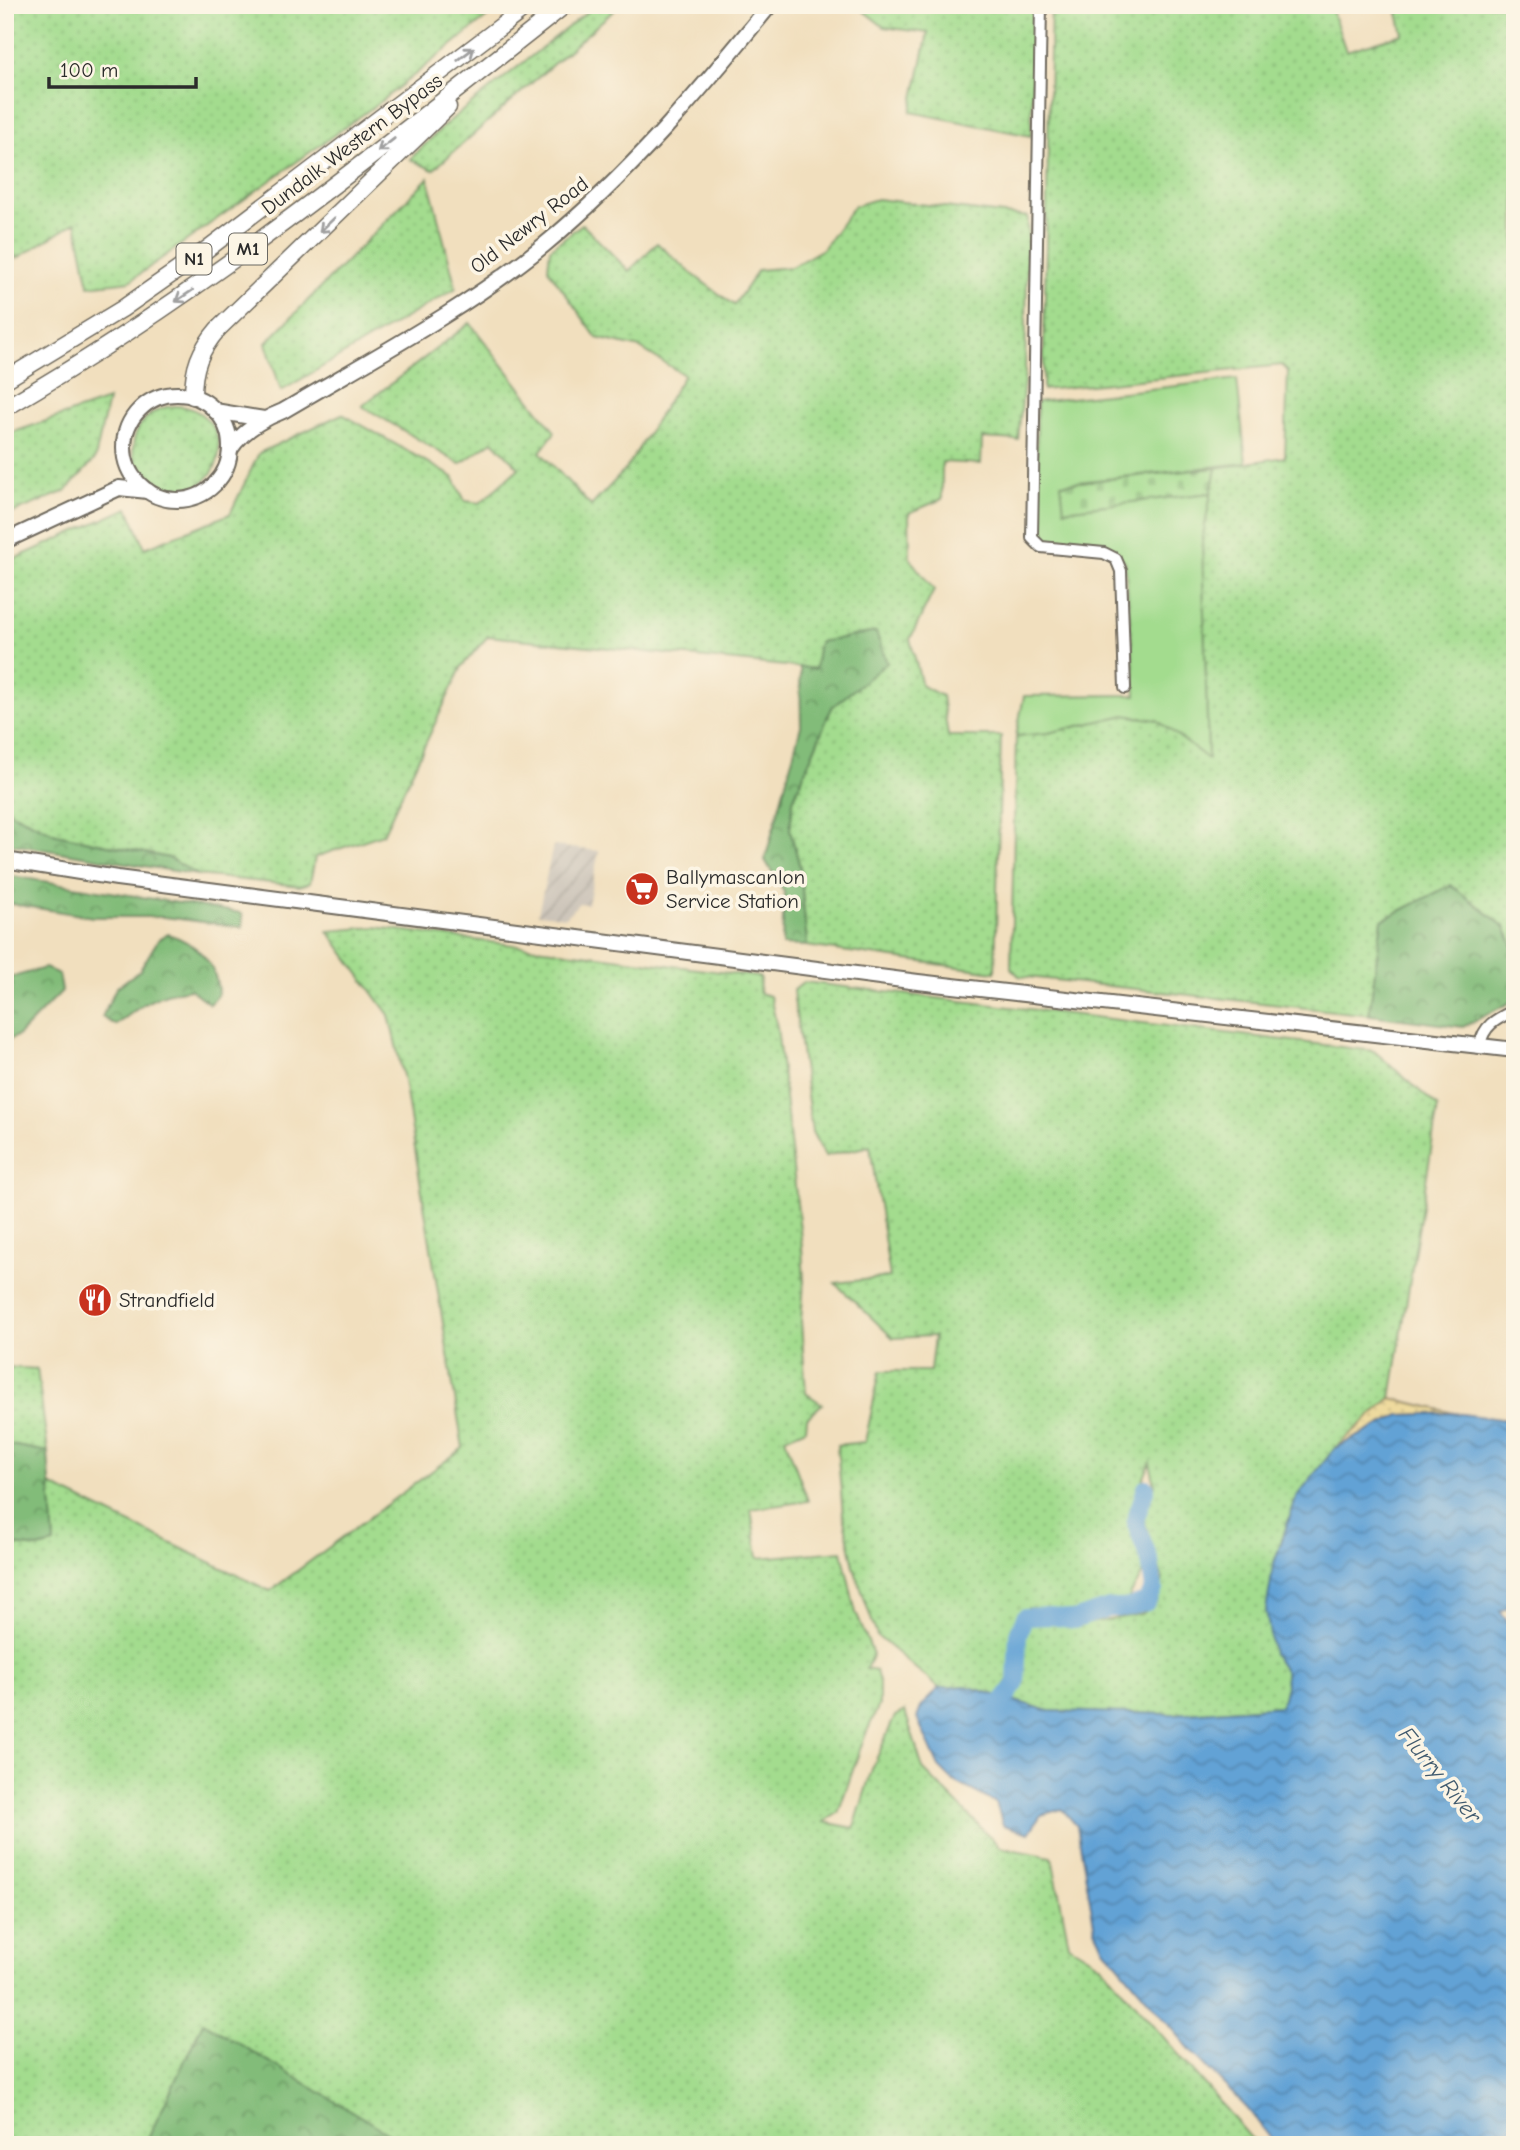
<svg xmlns="http://www.w3.org/2000/svg" width="1520" height="2150" viewBox="0 0 1520 2150" font-family="'Comic Neue',sans-serif">
<defs>
<pattern id="industrial-furrows" width="10" height="10" patternUnits="userSpaceOnUse" patternTransform="scale(1.75)"><rect width="10" height="10" fill="#cbc3b8"/><path d="M-1 1l2-2M0 10L10 0M9 11l2-2" fill="none" stroke="#aea89e"/></pattern>
<pattern id="grass-dots" width="8" height="8" patternUnits="userSpaceOnUse" patternTransform="scale(1.75)"><rect width="8" height="8" fill="#a3dc8e"/><path d="M2 2h.1M6 6h.1" fill="none" stroke="#8cbd7b" stroke-width="1.8" stroke-linecap="round"/></pattern>
<pattern id="forest-crowns" width="20" height="18" patternUnits="userSpaceOnUse" patternTransform="scale(1.75)"><rect width="20" height="18" fill="#82bc79"/><path d="M2 6a3 3 0 1 1 6 0M12 15a3 3 0 1 1 6 0" fill="none" stroke="#6b9963"/></pattern>
<pattern id="sand-dots" width="8" height="8" patternUnits="userSpaceOnUse" patternTransform="scale(1.75)"><rect width="8" height="8" fill="#eeda9e"/><path d="M2 2h.1M6 6h.1" fill="none" stroke="#cb8" stroke-width="1.8" stroke-linecap="round"/></pattern>
<pattern id="cemetery-stones" width="16" height="16" patternUnits="userSpaceOnUse" patternTransform="scale(1.75)"><rect width="16" height="16" fill="#a3dc8e"/><path d="M2 7V4a2 2 0 0 1 4 0v3zM10 15v-3a2 2 0 0 1 4 0v3z" fill="#8cbd7b"/></pattern>
<pattern id="water-waves" width="16" height="10" patternUnits="userSpaceOnUse" patternTransform="scale(1.75)"><rect width="16" height="10" fill="#62a2d5"/><path d="M0 5q4-4 8 0t8 0" fill="none" stroke="#5184ad"/></pattern>
</defs>
<rect width="100%" height="100%" fill="#fcf5e5"/>
<filter id="ink" filterUnits="userSpaceOnUse"><feTurbulence type="fractalNoise" baseFrequency=".0143" numOctaves="2"/><feDisplacementMap in="SourceGraphic" scale="14" xChannelSelector="R" yChannelSelector="G"/><feConvolveMatrix kernelMatrix="1 2 1 2 8 2 1 2 1" color-interpolation-filters="sRGB"/></filter>
<filter id="wash" filterUnits="userSpaceOnUse"><feTurbulence type="fractalNoise" baseFrequency=".00686" numOctaves="4" result="noise"/><feDisplacementMap in="SourceGraphic" scale="28" xChannelSelector="R" yChannelSelector="G"/><feGaussianBlur stdDeviation="1.57" result="paint"/><feColorMatrix in="noise" values="0 0 0 0 0 0 0 0 0 0 0 0 0 0 0 0 0 1.4 0 .05"/><feComposite in="paint" operator="in"/></filter>
<g filter="url(#wash)">
<rect width="100%" height="100%" fill="#f1dfbe"/>
<!-- industrial -->
<path fill="url(#industrial-furrows)" d="M553 846 599 851 588 904 579 903 566 917 538 914Z"/>
<!-- grass -->
<g fill="url(#grass-dots)" stroke="#67845c" stroke-width="2">
<path d="M5 5H502L383 100 130 281 89 286 76 222 16 259 5 241Z"/>
<path d="M596 5H620L433 170 410 159 447 123Z"/>
<path d="M856 5H1034L1031 136 911 112 928 33 884 27Z"/>
<path d="M1051 5H1330L1346 51 1403 34 1398 13 1412 5H1515V951L1505 927 1382 920 1369 1015 1019 976 1011 968 1016 736 1048 733 1125 715 1157 719 1208 758 1202 541 1216 468 1285 457 1288 371 1282 365 1043 390Z"/>
<path d="M428 178 456 288 281 391 266 343Z"/>
<path d="M877 199 1028 217 1025 371 1018 440 982 438 981 464 942 462V499L909 513 910 559 934 590 910 639 922 686 942 696 948 736H1001L995 972 807 946 800 867 790 830 793 800 832 707 886 663 815 669 488 636 462 666 383 834 315 857 310 883 299 886 198 875 169 858 56 834 5 810V563L128 508 145 548 230 514 259 453 342 414 453 477 465 501 480 503 519 468 493 441 460 464 362 406 470 323 555 432 540 452 591 506 626 469 684 375 640 348 597 338 548 269 550 249 582 224 629 271 657 243 691 273 734 305 758 270 791 267 823 249 854 206Z"/>
<path d="M108 400 95 459 66 491 5 516V435Z"/>
<circle cx="176" cy="449" r="43"/>
<path d="M375 927 760 977 759 993 770 996 777 1027 802 1247 804 1282 801 1321 806 1393 822 1404 807 1418 806 1429 785 1438 808 1501 751 1509 758 1558 842 1551 856 1613 873 1654 866 1669 876 1671 879 1682V1705L864 1738 838 1813 824 1822 854 1828 872 1769 895 1716 905 1711 923 1769 1000 1847 1052 1857 1069 1945 1100 1964 1257 2145H5V1544L38 1548 54 1544 50 1485 270 1591 463 1448 404 1080 389 1015 328 931Z"/>
<path d="M804 982 1374 1051 1438 1107 1391 1398 1335 1448 1297 1496 1274 1563 1273 1654 1285 1672 1286 1686 1281 1706 1174 1714H1133L1049 1711 1011 1700 1022 1680V1635L1029 1621 1079 1625 1142 1614 1157 1602 1163 1579 1143 1517 1155 1485 1150 1463 1130 1511 1144 1571 1127 1601H1108L1075 1612 1028 1608 1016 1625 1010 1676 998 1696 966 1686 939 1688 877 1636 855 1571 843 1515 837 1445 865 1442 880 1371H930L934 1336 893 1338 835 1283 890 1277 870 1146 825 1156 812 1132 793 991Z"/>
<path d="M5 1367 37 1369 48 1452 5 1444Z"/>
</g>
<!-- forest -->
<g fill="url(#forest-crowns)" stroke="#567452" stroke-width="2">
<path d="M876 632 887 663 832 707 793 800 790 830 800 867 807 946 782 945 784 892 765 860 801 726 800 667 815 669 819 642Z"/>
<path d="M5 810 56 834 169 858 198 875 5 843Z"/>
<path d="M5 875 242 913 243 927 164 917H93L5 903Z"/>
<path d="M1451 885 1505 927 1515 951V1000L1463 1027 1369 1015 1382 920Z"/>
<path d="M168 934C197 943 217 963 218 994L210 1004 190 989C155 994 142 1004 116 1025L102 1017 116 988 140 970 158 940Z"/>
<path d="M45 968 59 974 62 991 19 1035 5 1042V979Z"/>
<path d="M5 1444 48 1452 54 1544 38 1548 5 1544Z"/>
<path d="M203 2022 408 2145H145Z"/>
</g>
<!-- sand -->
<path fill="url(#sand-dots)" stroke="#8c8264" stroke-width="2" d="M1391 1398 1454 1413 1400 1415 1335 1448Z"/>
<!-- cemetery -->
<path fill="url(#cemetery-stones)" stroke="#67845c" stroke-width="2" d="M1216 468 1211 493 1063 510 1060 484Z"/>
<!-- garden -->
<path fill="#a3dc8e" stroke="#67845c" stroke-width="2" d="M1237 379 1246 463 1061 484 1064 510 1211 493 1202 541 1208 759 1157 720 1125 715 1048 733 1016 736 1024 696 1136 695 1125 561 1105 546 1042 541 1036 536 1037 402Z"/>
<!-- water -->
<path fill="url(#water-waves)" stroke="#466680" stroke-width="2" d="M1454 1413 1515 1421V1604L1500 1611 1515 1630V2145H1276L1247 2108 1194 2054 1104 1948 1095 1930 1077 1826 1062 1809 1041 1815 1029 1833 1003 1825 996 1803 952 1780 939 1767 917 1718 922 1705 939 1688 966 1686 1049 1711 1174 1714 1281 1706 1286 1686 1285 1672 1273 1654 1266 1610 1274 1563 1297 1496 1335 1448 1400 1415Z"/>
<g fill="none" stroke-linecap="round" stroke-linejoin="round">
<!-- river -->
<path stroke="#62a2d5" stroke-width="18" d="M993 1715 1016 1683 1018 1634 1025 1617 1051 1616 1074 1620 1109 1608H1125L1147 1602 1154 1589 1150 1562 1135 1521 1146 1488"/>
</g>
</g>
<g filter="url(#ink)">
<g fill="none" stroke-linecap="round" stroke-linejoin="round">
<!-- minor casing -->
<g stroke="#706a5e" stroke-width="14">
<g id="minor">
<path d="M1041 5 1032 538 1041 547 1104 553 1116 559 1121 571 1125 688"/>
<path d="M1480 1045C1484 1024 1497 1019 1515 1010"/>
</g>
</g>
<!-- major casing -->
<g stroke="#706a5e" stroke-width="18">
<g id="major">
<circle cx="177" cy="447" r="53"/>
<path d="M215 411 264 419"/>
<path d="M230 450C242 431 263 419 283 411 371 359 464 310 544 245 629 175 701 90 770 5"/>
<path d="M5 541 119 488 148 491"/>
<path d="M5 860 117 878 918 982 1515 1050"/>
</g>
</g>
<!-- highway casing -->
<g stroke="#706a5e" stroke-width="19">
<g id="highway">
<path d="M5 380 122 309 202 253 529 5"/>
<path d="M193 396C193 368 200 350 218 329L448 107"/>
<path d="M5 408C205 293 384 147 565 5"/>
</g>
</g>
<!-- minor -->
<use href="#minor" stroke="#fff" stroke-width="10"/>
<!-- major -->
<use href="#major" stroke="#fff" stroke-width="14"/>
<!-- highway -->
<use href="#highway" stroke="#fff" stroke-width="16"/>
</g>
<!-- one-way arrows -->
<defs><path id="oneway-shaft" d="M-6 0H5M1.5-3L5.5 0L1.5 3" fill="none" stroke-width="1.6" stroke-linecap="round" stroke-linejoin="round" transform="scale(1.75)"/></defs>
<g stroke="#a0a0a0">
<use href="#oneway-shaft" transform="translate(466 54) rotate(-38)"/>
<use href="#oneway-shaft" transform="translate(386 145) rotate(142)"/>
<use href="#oneway-shaft" transform="translate(327 225) rotate(136)"/>
<use href="#oneway-shaft" transform="translate(184 296) rotate(146)"/>
</g>
</g>
<!-- icons -->
<defs>
<g id="supermarket-disc" transform="scale(1.75)"><circle r="9.5" fill="#c8321e" stroke="#fcf5e5"/><path d="M-6-5.5h2.5l.6 2H6L4.5 2H-2.5L-4.4-4H-6ZM-1.5 3.2a1.3 1.3 0 1 0 .1 0ZM3 3.2a1.3 1.3 0 1 0 .1 0Z" fill="#fff"/></g>
<g id="restaurant-disc" transform="scale(1.75)"><circle r="9.5" fill="#c8321e" stroke="#fcf5e5"/><path d="M-5-6h1v4h1v-4h1v4h1v-4h1v5L-1.5 .5V6h-2V.5L-5-1ZM5-6V6H3V1.5H1.5Q1.5-4 5-6Z" fill="#fff"/></g>
</defs>
<g fill-rule="evenodd">
<use href="#supermarket-disc" x="642" y="889"/>
<use href="#restaurant-disc" x="95" y="1300"/>
</g>
<g text-anchor="middle" dominant-baseline="central" stroke-width="7" stroke-linejoin="round" paint-order="stroke">
<!-- shield labels -->
<g fill="#fcf5e5" stroke="#6a6863" stroke-width="2">
<rect x="229" y="233.5" width="38" height="31" rx="5"/>
<rect x="176.5" y="243.5" width="35" height="31" rx="5"/>
</g>
<g font-size="19" font-weight="bold" fill="#2b2b2b">
<text x="248" y="249">M1</text>
<text x="194" y="259">N1</text>
</g>
<!-- street labels -->
<g font-size="21" fill="#2b2b2b" stroke="#fcf5e5">
<text transform="translate(352 144) rotate(-37)">Dundalk Western Bypass</text>
<text transform="translate(529 225) rotate(-38)">Old Newry Road</text>
</g>
<!-- poi labels -->
<g font-size="21" fill="#2b2b2b" stroke="#fcf5e5" text-anchor="start">
<text x="666" y="877">Ballymascanlon<tspan x="666" dy="24">Service Station</tspan></text>
<text x="119" y="1300">Strandfield</text>
</g>
<!-- water labels -->
<g font-size="23" font-style="italic" fill="#415b6f" stroke="#fcf5e5">
<text transform="translate(1440 1775) rotate(51)">Flurry River</text>
</g>
</g>
<!-- margin -->
<rect width="1520" height="2150" fill="none" stroke="#fcf5e5" stroke-width="28"/>
<!-- scale -->
<path d="M49 77v10h147v-10" fill="none" stroke="#2b2b2b" stroke-width="3.5"/>
<text x="60" y="77" font-size="21" fill="#2b2b2b" stroke="#fcf5e5" stroke-width="5" paint-order="stroke">100 m</text>
</svg>
